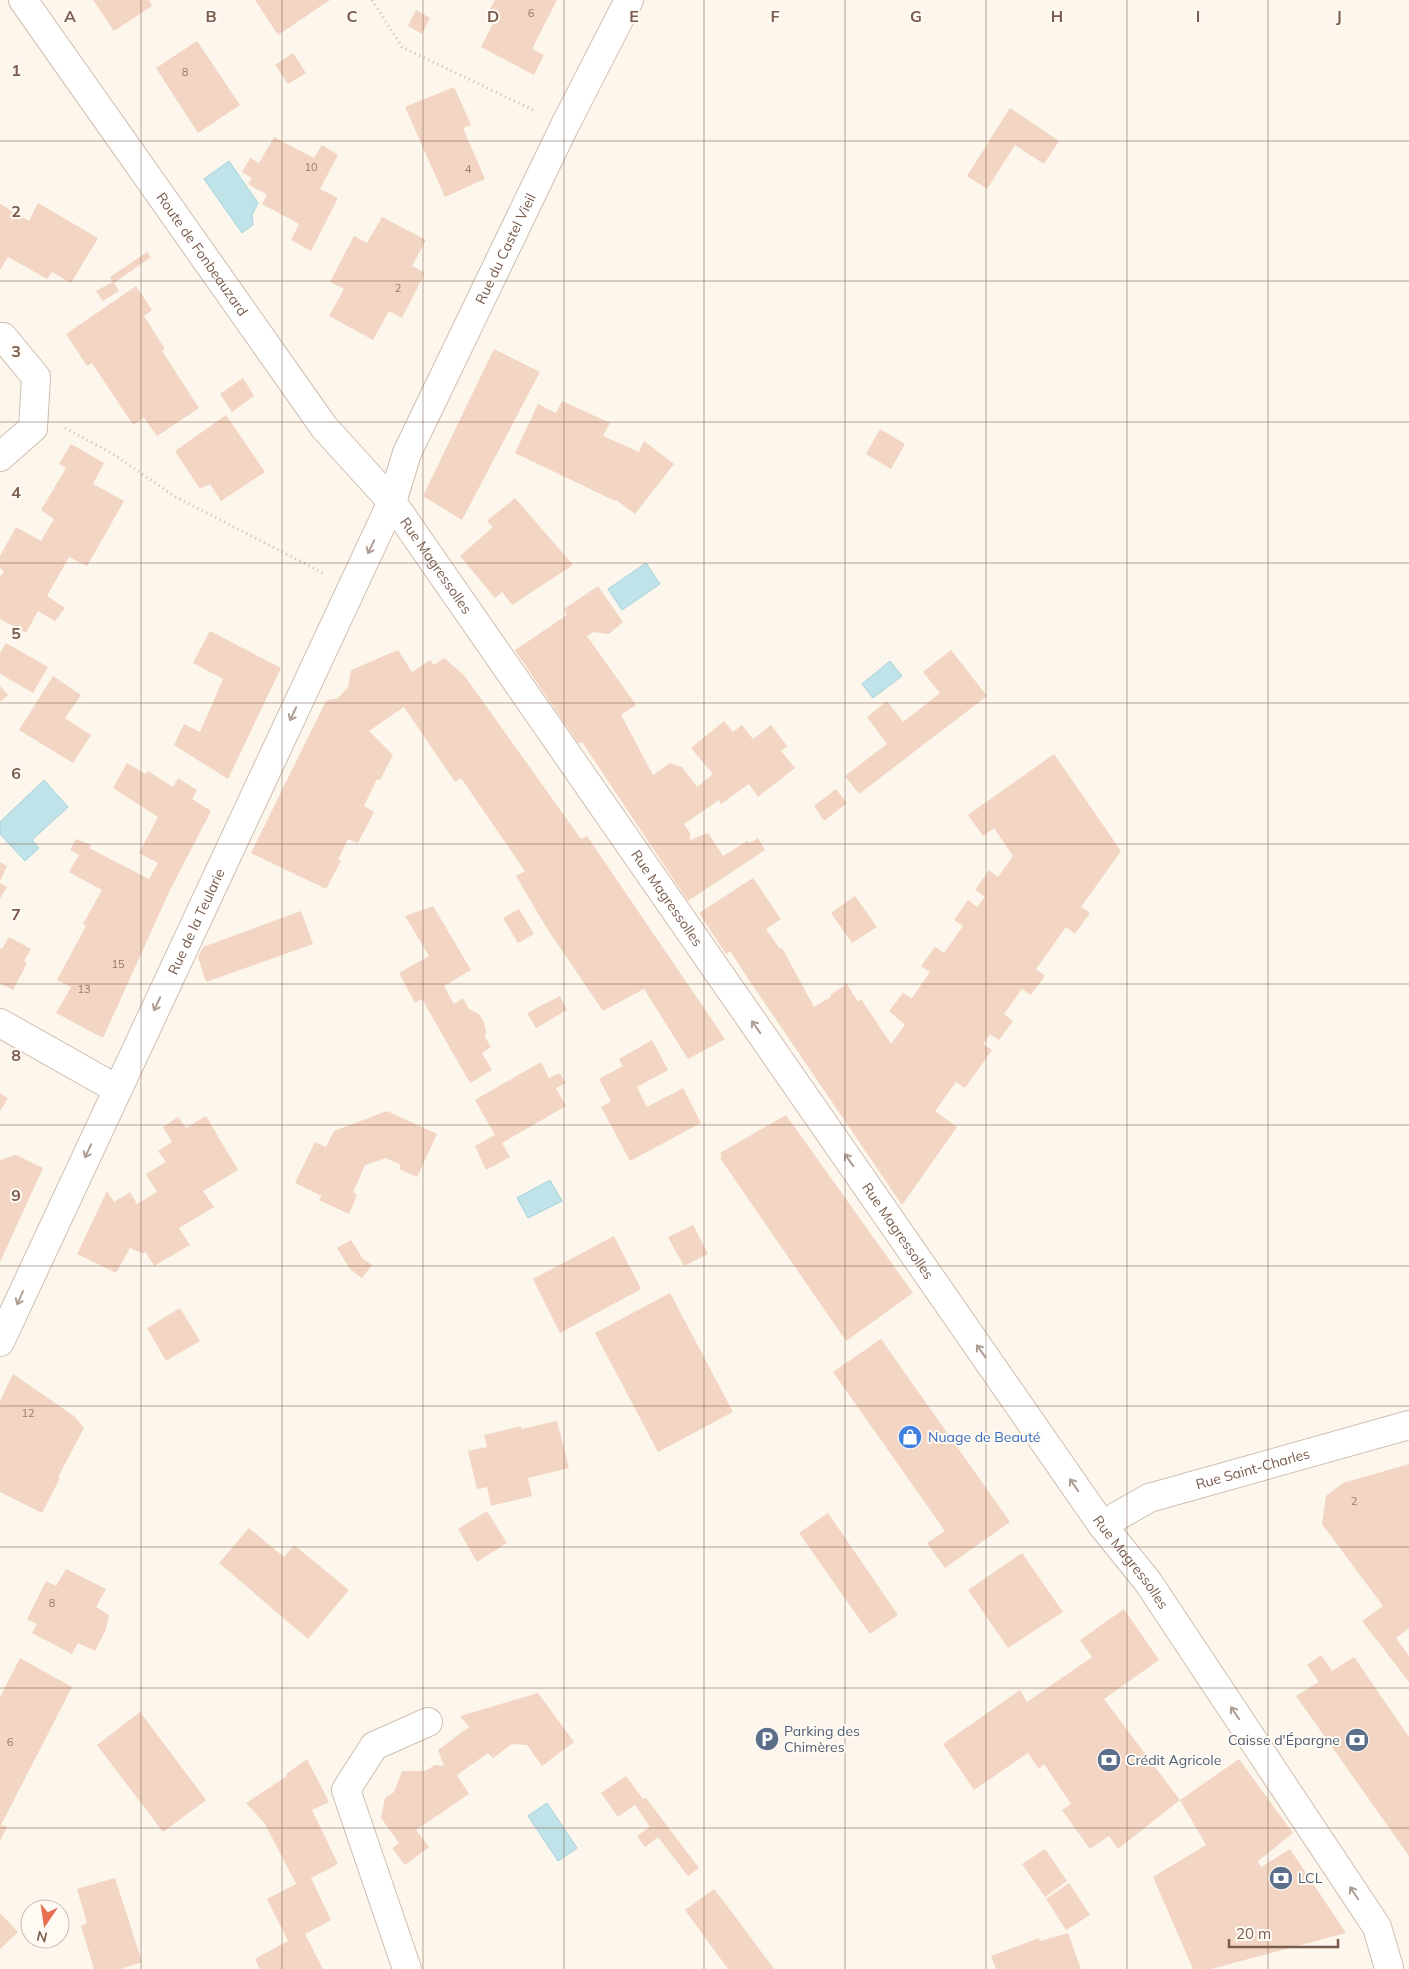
<svg xmlns="http://www.w3.org/2000/svg" width="1409" height="1969" viewBox="0 0 1409 1969" font-family="Mulish,sans-serif">
<rect width="100%" height="100%" fill="#fdf6ec"/>
<!-- water -->
<g fill="#bfe3e8" stroke="#a5d3da">
<path d="M229 161 258 203 252 215 253 225 242 233 204 179Z"/>
<path d="M646 563 660 584 622 610 608 589Z"/>
<path d="M890 661 902 676 873 698 862 684Z"/>
<path d="M44 780 68 807 32 840 39 848 25 861 0 834V822Z"/>
<path d="M550 1180 562 1201 528 1218 517 1198Z"/>
<path d="M547 1803 577 1848 558 1861 528 1816Z"/>
</g>
<!-- building -->
<g fill="#f3d5c3">
<path d="M93 0H149L152 6 114 31Z"/>
<path d="M255 0H330L278 35Z"/>
<path d="M495 0H557L532 49 544 55 534 75 481 47 498 14 490 9Z"/>
<path d="M416 10 430 18 422 34 408 26Z"/>
<path d="M197 41 240 105 198 133 156 68Z"/>
<path d="M293 53 306 73 288 84 275 65Z"/>
<path d="M454 87 471 125 463 128 485 179 445 197 405 107Z"/>
<path d="M1010 108 1059 141 1044 164 1015 145 987 189 967 176Z"/>
<path d="M274 137 314 158 322 145 338 155 320 189 338 198 311 251 291 240 299 224 262 204 267 195 248 184 252 178 242 172 250 158 259 163Z"/>
<path d="M38 203 98 238 71 283 52 272 47 279 8 257 0 270V204L29 221Z"/>
<path d="M382 217 426 240 412 266 425 273 402 318 389 311 373 340 329 316 344 289 330 282 354 236 367 243Z"/>
<path d="M147 252 151 257 114 283 119 291 103 301 96 291 113 282 110 277Z"/>
<path d="M136 286 152 310 144 316 165 349 162 351 199 408 157 436 144 418 133 425 92 363 87 366 66 334Z"/>
<path d="M494 349 540 372 462 520 423 496Z"/>
<path d="M243 378 254 396 232 412 220 394Z"/>
<path d="M562 401 610 423 603 436 639 452 644 441 674 464 635 514 616 500 615 501 515 453 538 404 556 413Z"/>
<path d="M226 415 265 472 221 501 210 484 200 489 175 451Z"/>
<path d="M880 429 905 444 891 469 866 454Z"/>
<path d="M71 444 104 463 93 484 124 501 87 566 69 557 47 596 65 608 55 621 38 611 26 633 0 619V577L4 571 0 568V556L16 527 41 541 54 519 41 510 66 468 59 464Z"/>
<path d="M515 498 573 565 512 605 502 592 495 598 460 556 493 527 487 521Z"/>
<path d="M598 586 623 622 609 634 593 632 587 636 636 705 621 715 653 775 670 763 682 767 697 787 713 774 691 748 724 721 733 732 742 725 753 739 771 725 787 746 781 751 795 768 758 797 749 784 721 804 719 800 684 824 690 833V840L708 833 723 856 747 841 750 843 758 838 765 850 688 901 582 742 578 743 515 650 567 615 564 609Z"/>
<path d="M210 631 281 668 228 779 174 745 184 724 200 732 223 679 193 663Z"/>
<path d="M6 643 48 667 33 693 0 674V653Z"/>
<path d="M398 650 412 672 430 660 434 665 444 658 464 675 581 839 587 836 725 1039 688 1059 644 989 603 1011 546 927 516 876 525 871 461 778 455 782 404 707 369 731 393 755 380 780 377 779 364 806 374 812 358 843 348 839 338 860 341 861 326 889 251 853 326 701 338 698 348 687 351 670Z"/>
<path d="M951 650 987 696 859 794 845 776 887 744 867 717 887 701 903 722 940 693 923 672Z"/>
<path d="M53 676 81 695 65 718 91 735 73 763 19 730Z"/>
<path d="M0 686 8 695 0 702Z"/>
<path d="M1054 754 1121 851 1081 907 1090 913 1075 934 1066 927 1036 969 1045 976 1031 995 1022 989 1004 1014 1013 1021 999 1040 990 1034 983 1044 992 1050 965 1088 956 1082 935 1111 957 1127 902 1205 745 974 730 951 726 954 699 913 753 878 781 919 766 929 780 949 782 948 814 1007 831 997 830 995 847 984 858 1002 861 999 891 1044 905 1025 889 1011 903 993 912 998 930 972 921 966 935 947 944 953 963 926 954 920 968 900 977 907 985 897 975 890 989 870 998 877 1013 856 994 828 983 836 968 815Z"/>
<path d="M127 763 146 774 148 771 173 787 178 778 197 790 192 799 211 811 170 890 103 1038 56 1013 71 987 57 980 86 926 83 924 102 890 69 872 79 855 70 850 76 839 91 845 89 848 149 879 158 863 139 853 158 817 113 788Z"/>
<path d="M836 789 847 803 824 821 814 806Z"/>
<path d="M0 862 7 866 0 881Z"/>
<path d="M0 883 7 887 0 899Z"/>
<path d="M855 896 877 927 852 943 831 913Z"/>
<path d="M433 906 471 970 444 986 454 1004 463 998 469 1009 479 1014 484 1022 486 1031 485 1037 491 1047 482 1053 492 1070 470 1083 422 999 415 1003 399 973 429 956 405 916Z"/>
<path d="M519 909 534 934 518 943 503 918Z"/>
<path d="M301 911 313 944 206 982 198 957 203 947Z"/>
<path d="M9 937 31 949 24 961 27 963 13 990 0 983V948L2 949Z"/>
<path d="M560 996 567 1010 536 1028 527 1013Z"/>
<path d="M652 1040 668 1070 637 1087 647 1107 683 1088 701 1123 630 1161 601 1107 611 1101 599 1079 623 1066 619 1059Z"/>
<path d="M541 1062 549 1078 560 1073 565 1082 566 1083 556 1088 566 1106 502 1143 510 1157 486 1170 475 1146 495 1135 475 1100Z"/>
<path d="M0 1093 8 1098 0 1111Z"/>
<path d="M387 1111 437 1134 417 1177 399 1169 401 1165 386 1158 365 1165 353 1192 357 1195 349 1214 319 1200 322 1196 295 1183 315 1142 326 1147 334 1131Z"/>
<path d="M786 1115 913 1293 846 1341 720 1158 722 1157 720 1153Z"/>
<path d="M206 1116 238 1170 203 1191 214 1207 179 1228 190 1245 154 1266 145 1251 144 1254 130 1248 116 1273 77 1254 107 1191 114 1202 130 1192 137 1204 157 1192 146 1174 166 1162 158 1151 172 1142 163 1127 178 1117 186 1128Z"/>
<path d="M16 1155 43 1168 0 1262V1160Z"/>
<path d="M693 1225 708 1254 684 1266 668 1237Z"/>
<path d="M614 1236 641 1289 560 1333 533 1279Z"/>
<path d="M351 1240 363 1259 372 1265 362 1278 350 1269 337 1248Z"/>
<path d="M670 1293 733 1412 658 1452 595 1333Z"/>
<path d="M180 1308 200 1341 166 1361 147 1328Z"/>
<path d="M881 1339 1010 1522 945 1568 927 1543 945 1531 833 1372Z"/>
<path d="M13 1374 74 1416 84 1428 58 1477 60 1478 42 1513 0 1492V1401Z"/>
<path d="M557 1421 569 1468 528 1478 532 1496 491 1506 487 1487 477 1489 468 1451 487 1447 484 1435 521 1426V1429Z"/>
<path d="M1409 1464V1628L1396 1638 1409 1656V1682L1362 1621 1383 1606 1322 1524 1326 1496 1343 1483Z"/>
<path d="M487 1511 507 1543 477 1562 458 1529Z"/>
<path d="M828 1513 898 1615 870 1634 799 1533Z"/>
<path d="M249 1528 284 1557 294 1545 349 1590 308 1639 219 1563Z"/>
<path d="M1022 1553 1063 1612 1008 1648 968 1590Z"/>
<path d="M66 1569 106 1589 96 1607 109 1615 106 1629 95 1651 78 1643 72 1654 32 1633 37 1624 27 1619 46 1581 56 1586Z"/>
<path d="M1124 1609 1159 1660 1104 1699 1180 1800 1118 1849 1109 1836 1090 1849 1062 1810 1071 1804 1044 1764 1039 1769 1028 1753 974 1790 943 1744 1020 1690 1027 1702 1092 1657 1080 1640Z"/>
<path d="M1321 1655 1332 1671 1354 1657 1409 1737V1856L1296 1696 1319 1682 1307 1665Z"/>
<path d="M20 1658 72 1687 1 1825 7 1827 0 1841V1697Z"/>
<path d="M538 1693 574 1742 542 1766 527 1745 512 1744 493 1758 488 1753 457 1775 469 1794 416 1830 429 1847 405 1865 392 1848 399 1843 381 1818 385 1798 394 1792 402 1771H425L435 1765 444 1766 438 1750 469 1727 460 1716Z"/>
<path d="M140 1712 206 1800 163 1832 97 1745Z"/>
<path d="M307 1759 329 1802 312 1810 338 1864 311 1878 331 1920 305 1934 323 1969H260L255 1959 288 1941 267 1899 296 1884 265 1824 246 1803 287 1776 286 1774Z"/>
<path d="M1239 1759 1293 1833 1258 1861 1261 1867 1290 1849 1346 1933 1211 1969H1193L1153 1877 1206 1845 1180 1800Z"/>
<path d="M626 1776 643 1799 646 1798 699 1868 688 1876 658 1837 645 1847 637 1836 650 1827 635 1805 618 1817 601 1793Z"/>
<path d="M1045 1849 1067 1881 1045 1897 1022 1864Z"/>
<path d="M115 1878 142 1962 120 1969H94L81 1926 87 1923 77 1889Z"/>
<path d="M1069 1883 1090 1915 1066 1930 1046 1899Z"/>
<path d="M714 1889 734 1915 774 1969H728L685 1910Z"/>
<path d="M0 1913 18 1932 0 1949Z"/>
<path d="M1068 1933 1081 1969H996L991 1956 1039 1938 1040 1941Z"/>
</g>
<g fill="none" stroke-linecap="round" stroke-linejoin="round">
<!-- minor casing -->
<g stroke="#d1beb0" stroke-width="30">
<g id="minor">
<path id="s1" d="M23 0 324 427 392 502 1102 1525 1148 1582 1377 1927 1389 1968"/>
<path d="M0 337H3L36 377 33 428 0 457"/>
<path d="M0 1023 117 1089"/>
<path id="s2" d="M0 1342 392 502 407 453 565 125 629 0"/>
<path id="s3" d="M1102 1525 1149 1498 1409 1425"/>
<path d="M407 1969 346 1790 374 1746 428 1722"/>
</g>
</g>
<!-- path -->
<g stroke="#d9b8a5" stroke-width="3" stroke-dasharray="1 4" stroke-linecap="butt">
<path d="M372 0 402 47 535 111"/>
<path d="M65 428 113 454 174 496 323 573"/>
</g>
<!-- minor -->
<use href="#minor" stroke="#fff" stroke-width="28"/>
</g>
<!-- one-way arrows -->
<defs><path id="oneway-shaft" d="M-6 0H5M1.5-3L5.5 0L1.5 3" fill="none" stroke-width="1.6" stroke-linecap="round" stroke-linejoin="round" transform="scale(1.25)"/></defs>
<g stroke="#af9d94">
<use href="#oneway-shaft" transform="translate(371 547) rotate(115)"/>
<use href="#oneway-shaft" transform="translate(293 714) rotate(115)"/>
<use href="#oneway-shaft" transform="translate(157 1004) rotate(115)"/>
<use href="#oneway-shaft" transform="translate(756 1027) rotate(-125)"/>
<use href="#oneway-shaft" transform="translate(88 1151) rotate(115)"/>
<use href="#oneway-shaft" transform="translate(849 1160) rotate(-125)"/>
<use href="#oneway-shaft" transform="translate(20 1298) rotate(114)"/>
<use href="#oneway-shaft" transform="translate(981 1351) rotate(-125)"/>
<use href="#oneway-shaft" transform="translate(1074 1485) rotate(-125)"/>
<use href="#oneway-shaft" transform="translate(1235 1713) rotate(-124)"/>
<use href="#oneway-shaft" transform="translate(1354 1893) rotate(-124)"/>
</g>
<!-- grid -->
<path fill="none" stroke="#7a5c4d" stroke-width="1" stroke-opacity="0.55" d="M141 0V1969M282 0V1969M423 0V1969M564 0V1969M704 0V1969M845 0V1969M986 0V1969M1127 0V1969M1268 0V1969M0 141H1409M0 281H1409M0 422H1409M0 563H1409M0 703H1409M0 844H1409M0 984H1409M0 1125H1409M0 1266H1409M0 1406H1409M0 1547H1409M0 1688H1409M0 1828H1409"/>
<!-- icons -->
<defs>
<g id="shop-disc" transform="scale(1.25)"><circle r="9.5" fill="#3f7fe0" stroke="#fffaf3"/><path d="M-5-2.5h2.3a2.7 3.5 0 0 1 5.4 0H5L5.5 6h-11ZM-1.5-2.5h3a1.5 2.3 0 0 0-3 0Z" fill="#fff"/></g>
<g id="parking-disc" transform="scale(1.25)"><circle r="9.5" fill="#5c6f8a" stroke="#fffaf3"/><path d="M-3.5-5.5H1a3.5 3.5 0 0 1 0 7H-1V5.5H-3.5ZM-1-3.4V-.6H.8a1.4 1.4 0 0 0 0-2.8Z" fill="#fff"/></g>
<g id="bank-disc" transform="scale(1.25)"><circle r="9.5" fill="#5c6f8a" stroke="#fffaf3"/><path d="M-6-4H6V4H-6ZM0-2.3a2.3 2.3 0 1 0 0 4.6a2.3 2.3 0 1 0 0-4.6Z" fill="#fff"/></g>
</defs>
<g fill-rule="evenodd">
<use href="#shop-disc" x="910" y="1437"/>
<use href="#parking-disc" x="767" y="1739"/>
<use href="#bank-disc" x="1357" y="1740"/>
<use href="#bank-disc" x="1109" y="1760"/>
<use href="#bank-disc" x="1281" y="1878"/>
</g>
<g text-anchor="middle" dominant-baseline="central" stroke-width="4" stroke-linejoin="round" paint-order="stroke">
<!-- number labels -->
<g font-size="11" fill="#987a6a">
<text x="531" y="13">6</text>
<text x="185" y="72">8</text>
<text x="311" y="167">10</text>
<text x="468" y="169">4</text>
<text x="398" y="288">2</text>
<text x="118" y="964">15</text>
<text x="84" y="989">13</text>
<text x="28" y="1413">12</text>
<text x="1354" y="1501">2</text>
<text x="52" y="1603">8</text>
<text x="10" y="1742">6</text>
</g>
<!-- street labels -->
<g font-size="14" fill="#7a5c4d" stroke="#fffaf3">
<text stroke="none"><textPath href="#s2" startOffset="1205">Rue du Castel Vieil</textPath></text>
<text stroke="none"><textPath href="#s1" startOffset="311">Route de Fonbeauzard</textPath></text>
<text stroke="none"><textPath href="#s1" startOffset="701">Rue Magressolles</textPath></text>
<text stroke="none"><textPath href="#s1" startOffset="1106">Rue Magressolles</textPath></text>
<text stroke="none"><textPath href="#s2" startOffset="464">Rue de la Teularie</textPath></text>
<text stroke="none"><textPath href="#s1" startOffset="1511">Rue Magressolles</textPath></text>
<text stroke="none"><textPath href="#s3" startOffset="162">Rue Saint-Charles</textPath></text>
<text stroke="none"><textPath href="#s1" startOffset="1916">Rue Magressolles</textPath></text>
</g>
<!-- shop labels -->
<g font-size="14" fill="#366cbe" stroke="#fffaf3" text-anchor="start">
<text x="928" y="1437">Nuage de Beauté</text>
</g>
<!-- service labels -->
<g font-size="14" fill="#4e5e75" stroke="#fffaf3" text-anchor="start">
<text x="784" y="1731">Parking des<tspan x="784" dy="16">Chimères</tspan></text>
<text x="1340" y="1740" text-anchor="end">Caisse d'Épargne</text>
<text x="1126" y="1760">Crédit Agricole</text>
<text x="1298" y="1878">LCL</text>
</g>
</g>
<g font-size="16" text-anchor="middle" font-weight="bold" fill="#7a5c4d" stroke="#fffaf3" stroke-width="4" stroke-linejoin="round" paint-order="stroke">
<text x="70" y="22">A</text>
<text x="211" y="22">B</text>
<text x="352" y="22">C</text>
<text x="493" y="22">D</text>
<text x="634" y="22">E</text>
<text x="775" y="22">F</text>
<text x="916" y="22">G</text>
<text x="1057" y="22">H</text>
<text x="1198" y="22">I</text>
<text x="1339" y="22">J</text>
<text x="16" y="76">1</text>
<text x="16" y="217">2</text>
<text x="16" y="357">3</text>
<text x="16" y="498">4</text>
<text x="16" y="639">5</text>
<text x="16" y="779">6</text>
<text x="16" y="920">7</text>
<text x="16" y="1061">8</text>
<text x="16" y="1201">9</text>
</g>
<!-- north arrow -->
<g transform="translate(45 1924) rotate(193)"><circle r="24" fill="#fffaf3" stroke="#cabbb1"/>
<path d="M0-4L9 19L0 12L-9 19Z" fill="#e76f51"/>
<text y="-8" font-size="14" font-weight="bold" text-anchor="middle" fill="#7a5c4d">N</text>
</g>
<!-- scale -->
<path d="M1229 1939v8h109v-8" fill="none" stroke="#7a5c4d" stroke-width="2.5"/>
<text x="1236" y="1939" font-size="15" fill="#7a5c4d" stroke="#fffaf3" stroke-width="4" paint-order="stroke">20 m</text>
</svg>
